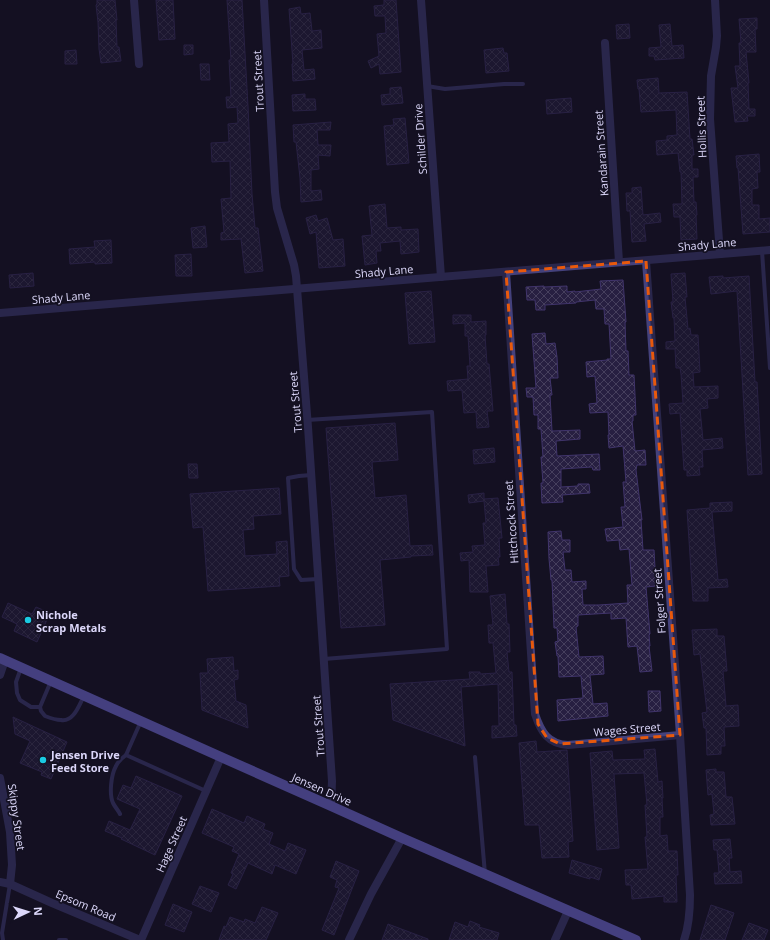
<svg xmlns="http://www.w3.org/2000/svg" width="770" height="940" font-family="'Open Sans',sans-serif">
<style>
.building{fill:url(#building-cross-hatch);stroke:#40346b}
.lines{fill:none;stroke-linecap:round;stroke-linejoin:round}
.service{stroke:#44417c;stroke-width:4}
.minor{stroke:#44417c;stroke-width:8}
.secondary{stroke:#7e78f0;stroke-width:10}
.marked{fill:none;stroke:#e8590c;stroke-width:3;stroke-dasharray:8 5;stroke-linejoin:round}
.poi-dot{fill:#1acbe3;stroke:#141122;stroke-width:1.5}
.labels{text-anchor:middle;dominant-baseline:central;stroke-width:3.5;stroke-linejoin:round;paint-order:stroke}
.street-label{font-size:11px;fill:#dcd7fa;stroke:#141122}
.poi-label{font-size:11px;font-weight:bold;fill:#dcd7fa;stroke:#141122;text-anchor:start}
</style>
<defs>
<pattern id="building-cross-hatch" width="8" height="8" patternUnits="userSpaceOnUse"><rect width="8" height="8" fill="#271f41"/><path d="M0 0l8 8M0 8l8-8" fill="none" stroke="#463f5d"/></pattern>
</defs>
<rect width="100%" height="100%" fill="#141122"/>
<!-- building -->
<g class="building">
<polygon points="97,0 115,0 117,20 116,20 117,47 119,47 121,61 101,63 99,49 98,22 96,5 97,4"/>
<polygon points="156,0 173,0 175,39 159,40"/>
<polygon points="227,0 242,0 248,106 252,194 255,228 258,228 263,271 245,273 241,239 221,240 221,233 224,232 221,199 231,198 230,161 212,162 211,143 229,142 228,124 238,123 237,107 227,108 226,97 231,97 229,60 231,60"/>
<polygon points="384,0 396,0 401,72 380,74 379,64 371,68 368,61 379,56 377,34 386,33 385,16 375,16 374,6 384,5"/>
<polygon points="300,7 301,14 310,13 312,31 321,30 322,48 302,50 304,70 314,69 315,79 293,81 292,64 293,64 289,9"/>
<polygon points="757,18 757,29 755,29 756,52 746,52 749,83 748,83 749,109 755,109 755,116 747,116 748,121 735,122 731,88 738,88 735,66 740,66 739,43 741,43 739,19"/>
<polygon points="629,24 630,38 617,39 616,25"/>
<polygon points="670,24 672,46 683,45 684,58 655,60 654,56 649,56 649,48 661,47 659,25"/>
<polygon points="184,45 193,45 193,54 184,55"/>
<polygon points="503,48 504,53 507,53 509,71 486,73 484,50"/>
<polygon points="76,50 77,64 65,64 65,51"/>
<polygon points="200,64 209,64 210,80 201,80"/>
<polygon points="658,78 659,93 687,92 690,139 692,139 694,155 692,155 692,169 698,169 698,177 693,177 694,202 696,202 697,215 696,215 697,239 681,240 680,217 674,217 673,204 682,204 681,172 680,172 678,153 657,155 656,141 667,140 667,136 677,135 676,110 641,112 639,89 638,89 637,80"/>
<polygon points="401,87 403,103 382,105 381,95 390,94 390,88"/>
<polygon points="305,94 305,99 315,99 316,110 293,111 292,95"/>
<polygon points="571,98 572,112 547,114 546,100"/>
<polygon points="405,118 409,163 387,165 384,126 394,125 393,119"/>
<polygon points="331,122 330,130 317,130 318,145 331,145 330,156 318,155 319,169 311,170 311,191 321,190 322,200 301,202 300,178 296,142 294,142 293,125"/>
<polygon points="759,154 760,172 757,172 758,188 752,189 752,205 759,205 759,219 770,218 770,232 743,234 738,168 737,168 736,156"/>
<polygon points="641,187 643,215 660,213 661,222 644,224 646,241 632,242 630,211 627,211 626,193 632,193 632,188"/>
<polygon points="385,204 387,228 401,227 401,230 418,229 419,252 401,254 400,241 380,243 381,251 376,251 377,263 365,265 362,236 372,235 369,206"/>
<polygon points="316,215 318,221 327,218 333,240 343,239 345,266 319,268 316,232 310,234 306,218"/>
<polygon points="205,226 207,247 193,248 191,228"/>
<polygon points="111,240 112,263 95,264 95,262 70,264 69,249 95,247 94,241"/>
<polygon points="191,254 192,276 176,276 175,255"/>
<polygon points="33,273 34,286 10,288 9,275"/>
<polygon points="685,273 687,297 685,297 688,329 690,328 691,335 698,335 700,372 693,373 694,387 718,386 718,398 707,399 708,408 700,409 703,440 722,438 723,448 702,450 703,467 699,467 700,475 687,476 687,470 684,470 680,413 670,414 669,404 683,403 681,374 680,368 676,368 675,349 666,349 666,342 675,341 674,318 673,318 671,302 673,302 671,274"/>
<polygon points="723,276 723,278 749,276 755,382 757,382 762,474 748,475 737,291 711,294 709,277"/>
<polygon points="623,280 626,322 625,322 626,351 628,351 629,375 634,375 636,415 633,415 633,421 632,421 635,451 645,450 646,465 637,465 636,470 642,520 641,520 643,550 654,550 656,586 646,587 650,634 649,635 650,646 649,646 652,671 640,672 637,646 628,647 626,618 611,619 611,613 578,615 578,626 576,627 579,657 603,656 604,674 590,675 593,704 607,703 608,716 558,721 557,700 583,698 581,676 559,677 558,656 557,656 555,642 558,641 557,628 554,628 552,580 551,580 549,559 548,532 561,531 562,540 570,540 570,552 563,552 565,570 571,570 572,582 586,581 586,589 582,589 583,605 599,605 628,603 627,585 632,585 629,549 620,550 619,540 607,541 605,529 623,527 621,507 625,507 623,482 626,482 623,446 609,448 608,435 609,435 608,412 590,413 589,404 597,403 595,376 587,377 586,362 607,360 607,359 611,359 609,324 605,324 604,309 596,309 595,300 576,302 576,303 545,305 545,310 536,310 535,300 527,300 526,287 544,286 544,287 567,286 567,292 575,291 575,292 601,289 600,281"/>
<polygon points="431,291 435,342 409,344 405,293"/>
<polygon points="453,315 471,315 471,322 486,321 486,335 485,335 487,364 489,364 493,411 487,411 489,427 477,428 476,412 464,413 462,390 448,391 447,381 468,379 467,366 470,366 468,336 465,336 465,323 453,324"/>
<polygon points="545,333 546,344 555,343 557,357 558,378 550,378 552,395 550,395 552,431 580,430 580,439 556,441 557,456 599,454 600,470 593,470 592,467 561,469 561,487 578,486 578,484 589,484 590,493 562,495 563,502 542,503 541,483 543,483 541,457 543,457 541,429 538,429 538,415 534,415 533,397 527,397 526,388 536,388 532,334"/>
<polygon points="395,423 398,460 372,462 375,498 406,495 410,546 432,545 433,555 411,556 411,557 380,560 385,625 341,628 326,428"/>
<polygon points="494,448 495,462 474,464 473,450"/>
<polygon points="188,464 197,464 198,478 189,478"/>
<polygon points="279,488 281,514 253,516 254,529 243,530 245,556 277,554 276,542 287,541 289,576 279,577 280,586 208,591 203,527 193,528 190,494"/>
<polygon points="484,493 484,499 498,498 502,538 499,538 500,557 498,557 499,565 486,566 488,592 470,592 469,560 461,561 460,553 473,552 472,546 485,545 483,523 486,523 484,501 469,503 468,495"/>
<polygon points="732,502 732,511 712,512 718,580 727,579 728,587 708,588 708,601 693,601 687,510 710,508 710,503"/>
<polygon points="505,594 507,624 509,624 510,652 507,652 509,672 512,672 514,725 516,725 517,736 492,738 492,726 499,726 498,684 461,687 465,746 393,720 390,684 470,679 469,672 480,672 480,674 496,673 493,643 489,643 488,625 493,625 490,596"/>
<polygon points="8,603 32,614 36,607 50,613 37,642 14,631 17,624 2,617"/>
<polygon points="717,629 717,636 724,636 727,671 723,671 726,706 738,705 739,726 724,727 725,746 721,746 721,754 707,755 706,728 704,728 702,713 707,712 703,678 700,654 694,655 692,630"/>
<polygon points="233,657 234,671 238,670 238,679 234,680 236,701 246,705 248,728 202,710 200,673 208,673 207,659"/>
<polygon points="648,691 660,691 661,711 649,712"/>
<polygon points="13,717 67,742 51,779 41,775 42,772 20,763 30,741 15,734"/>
<polygon points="536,741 537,752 567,750 573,841 568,842 569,857 542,858 539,825 525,825 519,743"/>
<polygon points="655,749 658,782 662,781 663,798 662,798 663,817 660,817 660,836 667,835 668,851 677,851 678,875 676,875 677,902 664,902 664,896 632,899 631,885 626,885 625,870 648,869 645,837 647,837 645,805 647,805 644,773 614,774 619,848 597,850 590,753 612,751 613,760 645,759 644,750"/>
<polygon points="716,769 716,772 724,772 726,797 732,797 735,824 711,825 710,815 714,814 712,794 708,795 706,770"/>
<polygon points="136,776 182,796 155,855 121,839 122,838 105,831 109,821 130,830 140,809 117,799 123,785 131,788"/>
<polygon points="212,809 244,823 247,816 265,824 263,829 273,833 269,844 285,851 288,843 306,850 296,874 275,865 272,874 248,863 236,889 228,885 233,874 231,873 239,854 232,851 234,847 202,833"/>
<polygon points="730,839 732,858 729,858 730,872 741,871 742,883 715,884 714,873 719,873 717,850 714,850 713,840"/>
<polygon points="572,860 602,869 599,880 590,877 590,879 569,873"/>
<polygon points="336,861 359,871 334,935 322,930 339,888 335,887 337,880 330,877"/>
<polygon points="200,886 219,893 211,912 192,904"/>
<polygon points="173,904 192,912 184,932 165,925"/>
<polygon points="711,905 734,913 725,940 700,940"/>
<polygon points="262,907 278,913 266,940 219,940 224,926 226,927 230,917 244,922 245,919 255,923"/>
<polygon points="470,921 480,925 479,927 499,933 497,940 449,940 455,922 468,927"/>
<polygon points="749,923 768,930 764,940 742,940"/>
<polygon points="388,924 428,939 428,940 382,940"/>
</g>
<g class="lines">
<!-- service -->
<g class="service">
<polyline points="427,86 445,89 504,84 523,84"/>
<polyline points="762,251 770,368"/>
<polyline points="307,420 432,412 447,649 324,659"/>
<polyline points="311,475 299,476 288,478 294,569 301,580 318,579"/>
<polyline points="21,668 16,682 17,693 20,700 31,707 40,707"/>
<path d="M51 681 40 707 41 711 45 716C50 718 56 720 61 720 74 722 79 705 84 696"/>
<polyline points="141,721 126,755 206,791"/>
<polyline points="475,757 485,874"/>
<path d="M120 814C118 810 115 807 113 803 109 794 111 775 116 766 118 761 122 758 126 755"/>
<polyline points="3,940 2,933 10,884"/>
<polyline points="59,940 66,940"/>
</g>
<!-- minor -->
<g class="minor">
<polyline points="134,0 139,64"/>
<polyline points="264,0 275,192 277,208 294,265 296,276 308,427 332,781 331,806"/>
<polyline points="421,0 441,277"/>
<polyline points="715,0 717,36 716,47 711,76 710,119 720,254"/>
<polyline points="605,43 619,262"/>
<path d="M646 261 680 735 690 895C690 910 689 926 684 940"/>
<path d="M506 272 535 714C541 732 548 744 568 745L680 735"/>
<polyline points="0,313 770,250"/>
<polyline points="0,675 5,660"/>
<polyline points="0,778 10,832 12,865 10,884"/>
<polyline points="0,882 10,884 52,903 140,940"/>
<polyline points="141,940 221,757"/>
<polyline points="349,940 371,894 402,838"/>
<polyline points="555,940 568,911"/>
</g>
<!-- secondary -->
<polyline class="secondary" points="0,658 221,757 331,806 402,838 636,940"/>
</g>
<!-- marked area -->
<path d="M0 0H770V940H0ZM646 261 680 735 560 744 547 738 538 724 506 272Z" fill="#141122" fill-opacity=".55" fill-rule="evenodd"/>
<path class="marked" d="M646 261 680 735 560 744 547 738 538 724 506 272Z"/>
<!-- markers -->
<g class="poi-dot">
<circle cx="28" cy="620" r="4"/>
<circle cx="43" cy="760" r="4"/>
</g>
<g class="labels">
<!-- street labels -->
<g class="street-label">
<text transform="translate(258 81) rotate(-93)">Trout Street</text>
<text transform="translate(701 127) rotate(-92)">Hollis Street</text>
<text transform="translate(420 139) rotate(-94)">Schilder Drive</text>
<text transform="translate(601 153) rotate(-94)">Kandarain Street</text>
<text transform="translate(707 244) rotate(-5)">Shady Lane</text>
<text transform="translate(384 271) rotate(-5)">Shady Lane</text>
<text transform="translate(61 297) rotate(-5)">Shady Lane</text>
<text transform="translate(295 402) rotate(-95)">Trout Street</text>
<text transform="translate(511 522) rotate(-94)">Hitchcock Street</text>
<text transform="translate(659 601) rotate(-94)">Folger Street</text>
<text transform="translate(318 726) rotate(-94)">Trout Street</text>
<text transform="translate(627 729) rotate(-5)">Wages Street</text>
<text transform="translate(322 789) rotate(24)">Jensen Drive</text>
<text transform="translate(17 817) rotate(82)">Skippy Street</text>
<text transform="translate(171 844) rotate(-66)">Hage Street</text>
<text transform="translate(86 905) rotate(23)">Epsom Road</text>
</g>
<!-- poi labels -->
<g class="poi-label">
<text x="36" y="614">Nichole<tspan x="36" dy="13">Scrap Metals</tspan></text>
<text x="51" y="754">Jensen Drive<tspan x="51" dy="13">Feed Store</tspan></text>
</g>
</g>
<!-- north arrow -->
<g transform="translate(28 912) rotate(86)" stroke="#141122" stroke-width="3" paint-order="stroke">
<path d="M0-3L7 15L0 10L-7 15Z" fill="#dcd7fa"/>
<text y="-6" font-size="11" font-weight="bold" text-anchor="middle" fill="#dcd7fa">N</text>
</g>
</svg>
